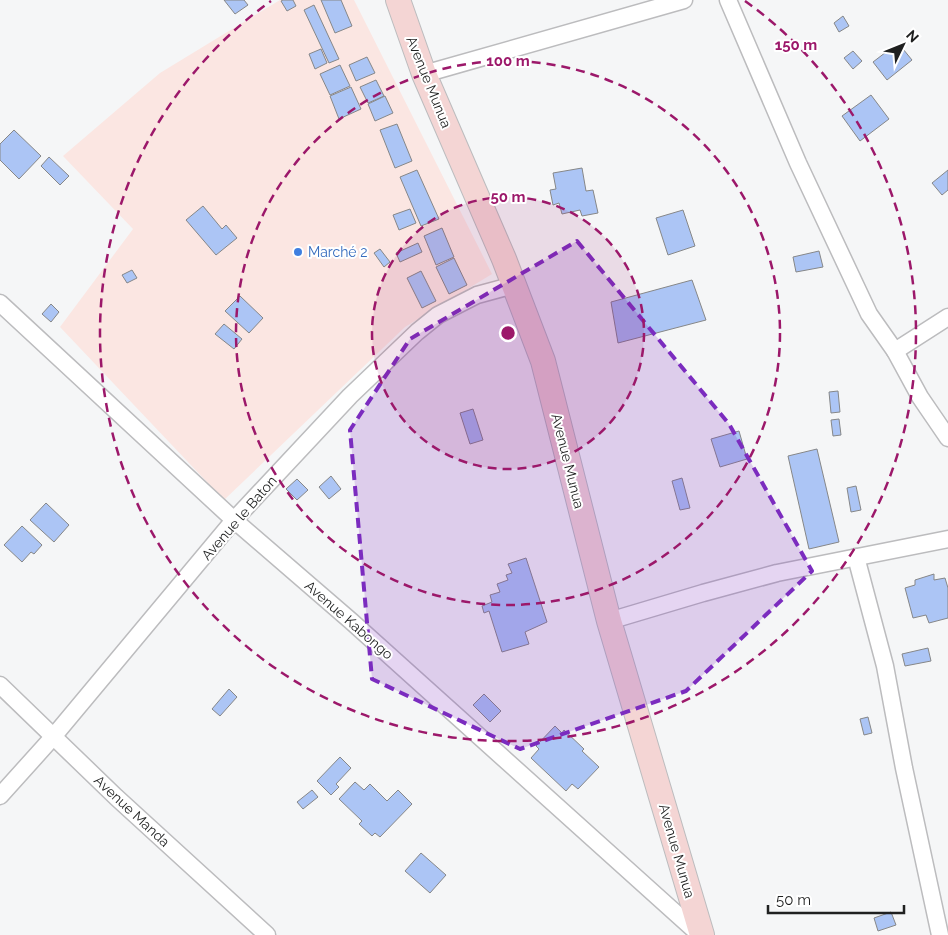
<svg xmlns="http://www.w3.org/2000/svg" width="948" height="935" font-family="Raleway,sans-serif">
<style>
.commercial{fill:#fbe6e2}
.building{fill:#acc5f5;stroke:#868788}
.lines{fill:none;stroke-linecap:round;stroke-linejoin:round}
.street-casing{stroke:#bcbcbe;stroke-width:19}
.secondary-casing{stroke:#bcbcbe;stroke-width:26}
.street{stroke:#fff;stroke-width:16}
.secondary{stroke:#f4d5d4;stroke-width:24}
.marked{fill:#7b2cbf;fill-opacity:0.2;stroke:#7b2cbf;stroke-width:4;stroke-dasharray:10 6;stroke-linejoin:round}
.ring{fill:none;stroke:#9c186a;stroke-width:2.5;stroke-dasharray:9 6}
.shop-dot{fill:#3f7fe0;stroke:#fff;stroke-width:2}
.labels{text-anchor:middle;dominant-baseline:central;stroke-width:4;stroke-linejoin:round;paint-order:stroke}
.street-label{font-size:14px;fill:#1f2020;stroke:#fff}
.shop-label{font-size:14px;fill:#366cbe;stroke:#fff;text-anchor:start}
.centre{fill:#9c186a;stroke:#fff;stroke-width:2.5}
.ring-label{font-size:15px;text-anchor:middle;font-weight:bold;fill:#9c186a;stroke:#fff;stroke-width:4;stroke-linejoin:round;paint-order:stroke}
</style>
<rect width="100%" height="100%" fill="#f5f6f7"/>
<!-- commercial -->
<polygon class="commercial" points="280,0 354,0 492,274 405,327 224,500 60,327 133,229 63,156 160,73"/>
<!-- building -->
<g class="building">
<polygon points="224,0 244,0 248,5 235,14"/>
<polygon points="283,0 293,0 296,6 287,11 281,1"/>
<polygon points="321,0 341,0 352,26 335,33"/>
<polygon points="314,5 339,59 329,63 304,10"/>
<polygon points="843,16 849,26 839,32 834,23"/>
<polygon points="321,49 327,63 315,69 309,54"/>
<polygon points="890,49 895,55 903,49 912,60 887,80 873,62"/>
<polygon points="853,51 862,61 853,69 844,58"/>
<polygon points="367,57 375,73 356,81 349,65"/>
<polygon points="340,65 350,86 330,95 320,74"/>
<polygon points="376,80 384,96 368,103 360,87"/>
<polygon points="351,87 361,109 339,119 330,96"/>
<polygon points="871,95 889,119 860,141 842,116"/>
<polygon points="385,96 393,113 375,121 368,104"/>
<polygon points="397,124 412,161 395,168 380,130"/>
<polygon points="14,130 41,156 19,179 0,160 0,144"/>
<polygon points="49,157 69,176 60,185 41,166"/>
<polygon points="582,168 586,191 593,190 598,213 582,216 580,210 562,214 559,203 553,205 550,190 556,189 553,173"/>
<polygon points="417,170 439,219 421,226 400,177"/>
<polygon points="948,170 948,190 942,195 932,183"/>
<polygon points="203,206 222,229 226,225 237,238 216,255 186,220"/>
<polygon points="410,209 416,223 399,230 393,215"/>
<polygon points="683,210 695,246 668,255 656,218"/>
<polygon points="442,228 454,257 436,265 424,236"/>
<polygon points="418,243 422,252 400,262 396,253"/>
<polygon points="380,249 390,262 384,267 374,253"/>
<polygon points="819,251 823,267 796,272 793,257"/>
<polygon points="454,258 467,285 449,294 436,267"/>
<polygon points="132,270 137,278 127,283 122,275"/>
<polygon points="421,271 436,301 422,308 407,278"/>
<polygon points="692,280 706,320 618,343 611,302"/>
<polygon points="240,296 263,318 249,333 225,311"/>
<polygon points="51,304 59,312 51,322 42,314"/>
<polygon points="224,324 242,339 234,349 215,334"/>
<polygon points="838,391 840,412 831,413 829,392"/>
<polygon points="473,409 483,440 470,444 460,413"/>
<polygon points="839,419 841,435 833,436 831,420"/>
<polygon points="739,431 747,459 720,467 711,439"/>
<polygon points="817,449 839,542 809,549 788,456"/>
<polygon points="331,476 341,489 329,499 319,487"/>
<polygon points="682,478 690,508 680,510 672,481"/>
<polygon points="297,479 308,490 297,500 286,489"/>
<polygon points="856,486 861,510 851,512 847,488"/>
<polygon points="46,503 69,525 54,542 30,520"/>
<polygon points="22,526 42,545 34,554 31,552 22,562 4,545"/>
<polygon points="526,558 547,622 525,632 529,644 502,652 489,611 484,613 482,606 492,602 490,595 500,592 497,584 508,580 506,575 512,573 508,564"/>
<polygon points="934,574 934,580 945,578 948,588 948,618 929,623 926,615 913,618 905,588 915,585 915,580"/>
<polygon points="928,648 931,661 905,666 902,654"/>
<polygon points="229,689 237,697 220,716 212,709"/>
<polygon points="484,694 501,711 490,722 473,705"/>
<polygon points="868,717 872,733 864,735 860,719"/>
<polygon points="555,726 562,733 564,730 584,749 582,751 599,767 578,789 572,784 566,791 531,758 539,749 536,746"/>
<polygon points="340,757 351,768 336,784 339,787 331,795 317,781"/>
<polygon points="355,782 364,790 370,784 387,801 398,790 412,804 380,837 375,833 372,836 359,824 362,821 339,799"/>
<polygon points="312,790 318,797 303,809 297,802"/>
<polygon points="421,853 446,875 430,893 405,871"/>
<polygon points="891,912 896,925 878,931 874,918"/>
</g>
<g class="lines">
<defs>
<g id="street">
<polyline points="728,0 798,163 869,314 895,351 920,397 948,438"/>
<polyline points="424,74 684,0"/>
<polyline points="0,303 234,520 351,621 700,935"/>
<polyline points="895,351 948,317"/>
<polyline points="856,557 885,666 904,768 940,935"/>
<polyline points="609,621 703,593 777,573 948,539"/>
<polyline points="0,685 116,797 267,935"/>
<polyline points="0,796 53,737 234,520 350,396 417,332 438,315 477,295 514,285"/>
</g>
<polyline id="secondary" points="398,0 424,74 504,259 543,361 609,621 702,935"/>
</defs>
<!-- street casing -->
<use href="#street" class="street-casing"/>
<!-- secondary casing -->
<use href="#secondary" class="secondary-casing"/>
<!-- street -->
<use href="#street" class="street"/>
<!-- secondary -->
<use href="#secondary" class="secondary"/>
</g>
<!-- marked area -->
<path class="marked" d="M577 241 729 424 812 571 686 691 520 749 372 679 350 430 410 339Z"/>
<!-- distance rings -->
<circle cx="508" cy="333" r="136" fill="#9c186a" fill-opacity=".12"/>
<g class="ring">
<circle cx="508" cy="333" r="136"/>
<circle cx="508" cy="333" r="272"/>
<path d="M745 1A408 408 0 1 1 271 1"/>
</g>
<!-- markers -->
<circle class="shop-dot" cx="298" cy="252" r="5"/>
<g class="labels">
<!-- street labels -->
<g class="street-label">
<text transform="translate(429 82) rotate(68)">Avenue Munua</text>
<text transform="translate(568 461) rotate(76)">Avenue Munua</text>
<text transform="translate(239 518) rotate(-49)">Avenue le Baton</text>
<text transform="translate(349 620) rotate(41)">Avenue Kabongo</text>
<text transform="translate(132 811) rotate(43)">Avenue Manda</text>
<text transform="translate(677 851) rotate(74)">Avenue Munua</text>
</g>
<!-- shop labels -->
<g class="shop-label">
<text x="308" y="252">Marché 2</text>
</g>
</g>
<circle cx="508" cy="333" r="8" class="centre"/>
<g class="ring-label">
<text x="796" y="50">150 m</text>
<text x="508" y="66">100 m</text>
<text x="508" y="202">50 m</text>
</g>
<!-- north arrow -->
<g transform="translate(903 45) rotate(47)" stroke="#ffffff" stroke-width="4" paint-order="stroke">
<path d="M0-4L9 19L0 12L-9 19Z" fill="#1f2020"/>
<text y="-8" font-size="14" font-weight="bold" text-anchor="middle" fill="#1f2020">N</text>
</g>
<!-- scale -->
<path d="M768 905v8h136v-8" fill="none" stroke="#1f2020" stroke-width="2.5"/>
<text x="776" y="905" font-size="15" fill="#1f2020" stroke="#ffffff" stroke-width="4" paint-order="stroke">50 m</text>
</svg>
